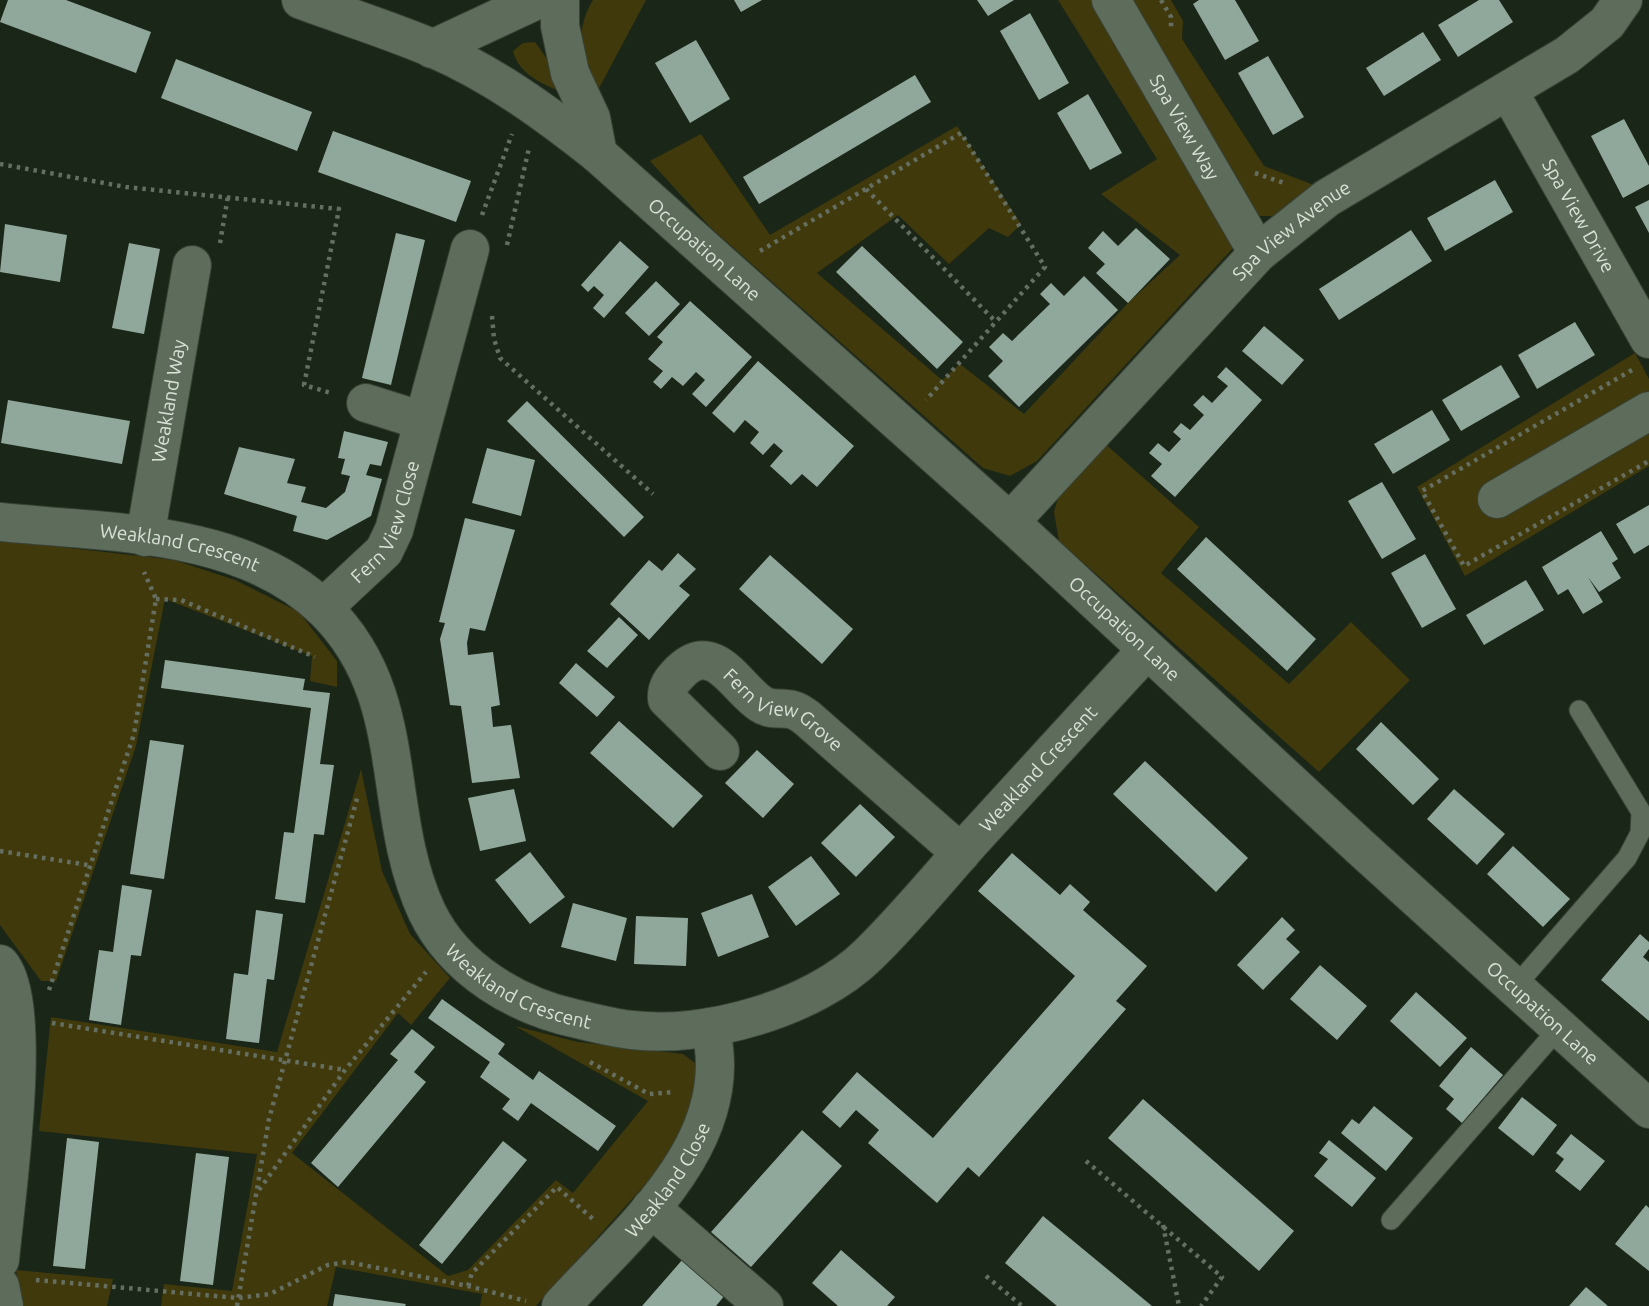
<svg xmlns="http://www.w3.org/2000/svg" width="1649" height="1306" font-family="Ubuntu,sans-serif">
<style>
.green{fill:#40390c}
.building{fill:#90a89b}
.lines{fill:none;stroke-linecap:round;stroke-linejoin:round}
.service-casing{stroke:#384236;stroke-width:21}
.minor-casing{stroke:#384236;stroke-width:40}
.tertiary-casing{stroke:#384236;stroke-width:40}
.path{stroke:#646f62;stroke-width:4.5;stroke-dasharray:3.5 5;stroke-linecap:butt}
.service{stroke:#5d6c5b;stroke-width:19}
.minor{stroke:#5d6c5b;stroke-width:38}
.tertiary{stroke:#5d6c5b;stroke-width:38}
.labels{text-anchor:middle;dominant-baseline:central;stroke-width:7;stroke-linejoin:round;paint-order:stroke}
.street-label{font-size:19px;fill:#dae2d8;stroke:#101d0e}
</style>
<rect width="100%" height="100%" fill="#1a2617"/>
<!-- green -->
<g class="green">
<path d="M593 0H646L598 90C580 61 574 31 593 0Z"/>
<polygon points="1058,0 1171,0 1183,21 1182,39 1264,166 1314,185 1275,216 1258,216 1234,247 1037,461 1010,476 983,468 710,227 650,161 701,134 770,235 957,126 1021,224 1008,237 989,228 949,264 898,215 817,273 942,380 960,364 1024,414 1128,303 1180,255 1101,194 1157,159"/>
<path d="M535 42 554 69 557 90C538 82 518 72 513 51L523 43Z"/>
<polygon points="1635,353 1649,379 1649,466 1465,576 1417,487"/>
<polygon points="1103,442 1199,527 1161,573 1289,684 1351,622 1410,680 1319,772 1059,541 1054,512 1060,491"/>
<polygon points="0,540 174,560 235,580 299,612 337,661 337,687 310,681 312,656 165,599 136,746 56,981 41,981 0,925"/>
<polygon points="361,769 382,871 410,934 450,978 411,1025 398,1013 292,1153 448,1276 468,1270 556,1180 573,1193 648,1101 515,1026 578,1042 683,1054 695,1063 698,1082 689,1115 667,1160 536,1306 480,1306 482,1294 336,1267 327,1306 161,1306 164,1284 232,1291 257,1154 39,1131 51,1017 277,1052"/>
<polygon points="16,1270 113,1279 107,1306 23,1306"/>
</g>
<!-- building -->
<g class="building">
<polygon points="8,0 66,0 151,32 136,73 0,22"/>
<polygon points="734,0 762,0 741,12"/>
<polygon points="977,0 1014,0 988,16"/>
<polygon points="1199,0 1235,0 1259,41 1225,60 1193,4"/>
<polygon points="1479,0 1499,0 1513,22 1458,57 1438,25"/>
<polygon points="1030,13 1069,83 1039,100 1000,31"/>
<polygon points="1423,32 1441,60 1384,96 1366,68"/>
<polygon points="696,40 730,99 690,123 655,63"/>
<polygon points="1268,56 1304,117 1273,135 1238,73"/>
<polygon points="176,59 312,112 297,151 161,98"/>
<polygon points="915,75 931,102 759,204 743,177"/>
<polygon points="1088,94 1122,153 1090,170 1057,113"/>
<polygon points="1624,119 1649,166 1649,184 1623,198 1591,136"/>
<polygon points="333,131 471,181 456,222 318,172"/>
<polygon points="1495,180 1513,212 1445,251 1427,218"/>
<polygon points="1649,200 1649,233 1635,207"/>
<polygon points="5,224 67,235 60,282 0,272"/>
<polygon points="1136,228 1170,259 1128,303 1096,273 1105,264 1088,248 1103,231 1118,246"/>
<polygon points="1411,230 1432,261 1339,320 1319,289"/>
<polygon points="396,233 425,240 391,385 362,378"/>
<polygon points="620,241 649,267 604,318 593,308 604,295 594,286 588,292 581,285"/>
<polygon points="129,243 160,249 144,334 112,328"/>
<polygon points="862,246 963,342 937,369 836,272"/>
<polygon points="1084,276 1118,310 1019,407 988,376 1003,361 989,347 1003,333 1012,341 1050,304 1040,294 1051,283 1064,296"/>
<polygon points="656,281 680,304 649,336 625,313"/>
<polygon points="690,301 752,357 706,407 692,394 705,380 696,372 683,386 672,377 661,389 653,382 663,371 648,359 663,342 657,337"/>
<polygon points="1575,322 1595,355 1537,389 1518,355"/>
<polygon points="1264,326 1304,360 1282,385 1242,351"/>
<polygon points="758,361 854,446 817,487 802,474 791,485 770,466 783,451 774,443 763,455 750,443 759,432 745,420 734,433 712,413"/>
<polygon points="1501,365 1520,397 1461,431 1442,400"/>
<polygon points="1226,367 1262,400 1175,497 1151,476 1162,464 1149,453 1158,443 1169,452 1181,439 1173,432 1181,423 1190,430 1204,415 1193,405 1203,395 1212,403 1228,386 1217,377"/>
<polygon points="8,400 130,421 122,464 1,443"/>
<polygon points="527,401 644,517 624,537 507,421"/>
<polygon points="1432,410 1450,440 1393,474 1374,444"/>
<polygon points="344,431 388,442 381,466 370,464 366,475 382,479 371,516 327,540 293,531 297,516 224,494 239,447 295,459 287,483 306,487 301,502 326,508 345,492 350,476 341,474 345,459 338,458"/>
<polygon points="487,448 535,460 521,516 472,503"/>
<polygon points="1382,482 1416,539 1382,559 1348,501"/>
<polygon points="1649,505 1649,545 1634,554 1616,524"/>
<polygon points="465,518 515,530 485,631 470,628 467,643 468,655 493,652 500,705 491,707 493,727 511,725 520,778 472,783 461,706 450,705 440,639 445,623 439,622"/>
<polygon points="1601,531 1618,559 1612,563 1621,578 1599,592 1588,577 1603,602 1583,614 1568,589 1558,595 1542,567"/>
<polygon points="1206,537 1316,639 1287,671 1177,569"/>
<polygon points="678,553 696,569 679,586 690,595 649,640 610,604 649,560 662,571"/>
<polygon points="1425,554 1456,609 1422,628 1391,573"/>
<polygon points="770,555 853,629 822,664 739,589"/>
<polygon points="1526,580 1544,610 1484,645 1466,615"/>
<polygon points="619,617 638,635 607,668 587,651"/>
<polygon points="165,660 305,679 303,690 330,693 320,764 334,765 324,835 314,834 305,903 275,899 284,832 294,833 311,708 161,688"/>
<polygon points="576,663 615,697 597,717 559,683"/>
<polygon points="619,721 703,796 673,828 590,753"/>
<polygon points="1381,722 1439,779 1413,805 1356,749"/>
<polygon points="150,740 184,745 164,879 130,874"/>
<polygon points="757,750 794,784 763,818 725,783"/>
<polygon points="1145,761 1248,858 1216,892 1113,794"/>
<polygon points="514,789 526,841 480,851 468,798"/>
<polygon points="1454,789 1505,834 1477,865 1427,819"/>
<polygon points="860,804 895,837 856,877 821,843"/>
<polygon points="1513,846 1570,899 1543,927 1487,874"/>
<polygon points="530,852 565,897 530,924 495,880"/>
<polygon points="1012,853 1060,895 1070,884 1090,902 1083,910 1147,966 1116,1001 1126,1009 979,1177 968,1167 937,1203 868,1143 879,1130 856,1110 840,1128 822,1112 857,1072 933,1138 1075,976 978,891"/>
<polygon points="811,856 840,894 796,926 768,887"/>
<polygon points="122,885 152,890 141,956 131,955 121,1025 89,1020 99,950 113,952"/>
<polygon points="752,894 769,937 718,957 701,913"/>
<polygon points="573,903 627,918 616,961 561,947"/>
<polygon points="256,910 283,914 274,980 267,979 259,1043 226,1039 234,973 248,975"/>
<polygon points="636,916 688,918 686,966 634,964"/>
<polygon points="1282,917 1295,930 1286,939 1300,952 1263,990 1237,965"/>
<polygon points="1640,934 1649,942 1649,949 1643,957 1649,962 1649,1021 1601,980"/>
<polygon points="1320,965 1367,1006 1337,1040 1290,999"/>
<polygon points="1416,992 1467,1038 1440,1067 1390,1021"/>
<polygon points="442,999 505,1044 498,1054 533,1080 539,1071 616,1126 598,1151 531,1103 518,1121 502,1109 510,1099 480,1077 490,1062 428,1018"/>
<polygon points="412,1029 435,1047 414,1072 426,1082 338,1187 311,1163 398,1060 390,1054"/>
<polygon points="1471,1047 1503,1075 1462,1123 1446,1109 1454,1099 1439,1086"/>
<polygon points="1522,1097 1557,1125 1533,1156 1498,1128"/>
<polygon points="1143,1099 1294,1231 1259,1271 1108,1138"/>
<polygon points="1374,1106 1413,1138 1386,1171 1341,1133 1352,1119 1359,1124"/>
<polygon points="802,1130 842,1166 751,1267 711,1232"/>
<polygon points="1571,1134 1605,1161 1580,1191 1555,1171 1564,1159 1556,1153"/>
<polygon points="67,1138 99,1142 85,1269 53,1266"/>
<polygon points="1329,1140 1376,1178 1352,1207 1314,1176 1328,1159 1319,1153"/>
<polygon points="503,1141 527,1160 442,1264 419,1245"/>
<polygon points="196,1153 229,1157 213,1285 180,1281"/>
<polygon points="1646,1205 1649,1208 1649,1271 1615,1244"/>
<polygon points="1043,1216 1152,1306 1057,1306 1005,1263"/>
<polygon points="841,1250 895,1297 887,1306 838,1306 812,1283"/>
<polygon points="683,1259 725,1295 716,1306 642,1306"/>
<polygon points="1586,1287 1608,1306 1569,1306"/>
<polygon points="335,1294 406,1304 405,1306 333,1306"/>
</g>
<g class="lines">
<defs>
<g id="service">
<polyline points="1514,988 1627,858 1640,833 1641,812 1579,710"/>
<polyline points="1391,1220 1559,1028"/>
</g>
<g id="minor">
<path id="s1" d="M1111 0 1258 253"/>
<path id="s2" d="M1509 92 1649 339"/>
<polyline points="366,403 423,421"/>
<polyline points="1497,499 1649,411"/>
<path id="s3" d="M0 522C107 533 241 529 324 609 413 696 379 809 427 912 455 970 517 1006 577 1019 595 1023 613 1028 632 1030 706 1039 814 1008 868 955 906 918 940 876 975 837 1032 775 1089 712 1147 650"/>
<path id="s4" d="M1010 522 1258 253 1327 198 1567 55 1607 23 1623 0"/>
<path id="s5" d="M145 537 192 265"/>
<path id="s6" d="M323 608 384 551 394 530 470 249"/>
<path id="s7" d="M720 751 667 699C666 687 672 680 681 671 715 639 736 688 761 704 771 711 782 707 793 710 797 711 803 715 807 718L961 853"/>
<path d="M0 964C35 1004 5 1202 0 1260"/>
<polyline points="651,1208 764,1306"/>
<polyline points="0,1286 4,1306"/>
<path id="s8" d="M561 1306C630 1230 740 1141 710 1027"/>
</g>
<g id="tertiary">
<path id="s9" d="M301 0C345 16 389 30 432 48 493 74 546 113 598 154L1010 522 1359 846 1649 1109"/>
<polyline points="560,0 560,26 570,73 591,118 598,154"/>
<polyline points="432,49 537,0"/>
</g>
</defs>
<!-- service casing -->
<use href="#service" class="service-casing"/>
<!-- minor casing -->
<use href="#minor" class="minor-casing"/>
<!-- tertiary casing -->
<use href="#tertiary" class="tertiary-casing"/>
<!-- path -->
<g class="path">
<polyline points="1161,0 1171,17 1171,29"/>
<polyline points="0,164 126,187 339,209 304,385 331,393"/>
<polyline points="1255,173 1287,184"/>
<polyline points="866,189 996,322"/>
<polyline points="482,215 512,134"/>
<polyline points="220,243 228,196"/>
<polyline points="507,245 529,148"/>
<polyline points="760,251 961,133 1045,267 926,400"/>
<polyline points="492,316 494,339 500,358 653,494"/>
<polyline points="1632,370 1422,491 1464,566 1649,461"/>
<polyline points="156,599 181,600 315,657"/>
<polyline points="0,851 88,865"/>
<polyline points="49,990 134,734 156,599 144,572"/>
<polyline points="52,1023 345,1070"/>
<polyline points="590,1062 649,1094 675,1092"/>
<polyline points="1086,1161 1222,1277 1201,1306"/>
<polyline points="259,1190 345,1070 426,972"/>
<polyline points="1163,1225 1179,1306"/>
<polyline points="986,1276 1022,1306"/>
<polyline points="36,1280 238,1298 270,1294 328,1265 348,1262 468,1286 526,1301"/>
<polyline points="468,1286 472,1273 557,1187 594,1220"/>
<polyline points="237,1306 269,1119 358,795"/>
</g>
<!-- service -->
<use href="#service" class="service"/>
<!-- minor -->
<use href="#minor" class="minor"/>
<!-- tertiary -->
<use href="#tertiary" class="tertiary"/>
</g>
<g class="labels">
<!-- street labels -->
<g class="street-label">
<text stroke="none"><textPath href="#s1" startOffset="147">Spa View Way</textPath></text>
<text stroke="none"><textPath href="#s2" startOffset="142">Spa View Drive</textPath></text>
<text stroke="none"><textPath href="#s4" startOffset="406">Spa View Avenue</textPath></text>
<text stroke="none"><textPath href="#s9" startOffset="480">Occupation Lane</textPath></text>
<text stroke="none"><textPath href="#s5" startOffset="138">Weakland Way</textPath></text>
<text stroke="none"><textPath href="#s6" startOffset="110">Fern View Close</textPath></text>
<text stroke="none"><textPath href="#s3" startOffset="182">Weakland Crescent</textPath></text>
<text stroke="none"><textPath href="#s9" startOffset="1046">Occupation Lane</textPath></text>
<text stroke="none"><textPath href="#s7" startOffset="229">Fern View Grove</textPath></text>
<text stroke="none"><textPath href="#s3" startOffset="1421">Weakland Crescent</textPath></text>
<text stroke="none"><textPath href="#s3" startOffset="791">Weakland Crescent</textPath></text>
<text stroke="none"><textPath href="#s9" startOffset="1614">Occupation Lane</textPath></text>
<text stroke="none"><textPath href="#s8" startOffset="166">Weakland Close</textPath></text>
</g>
</g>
</svg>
